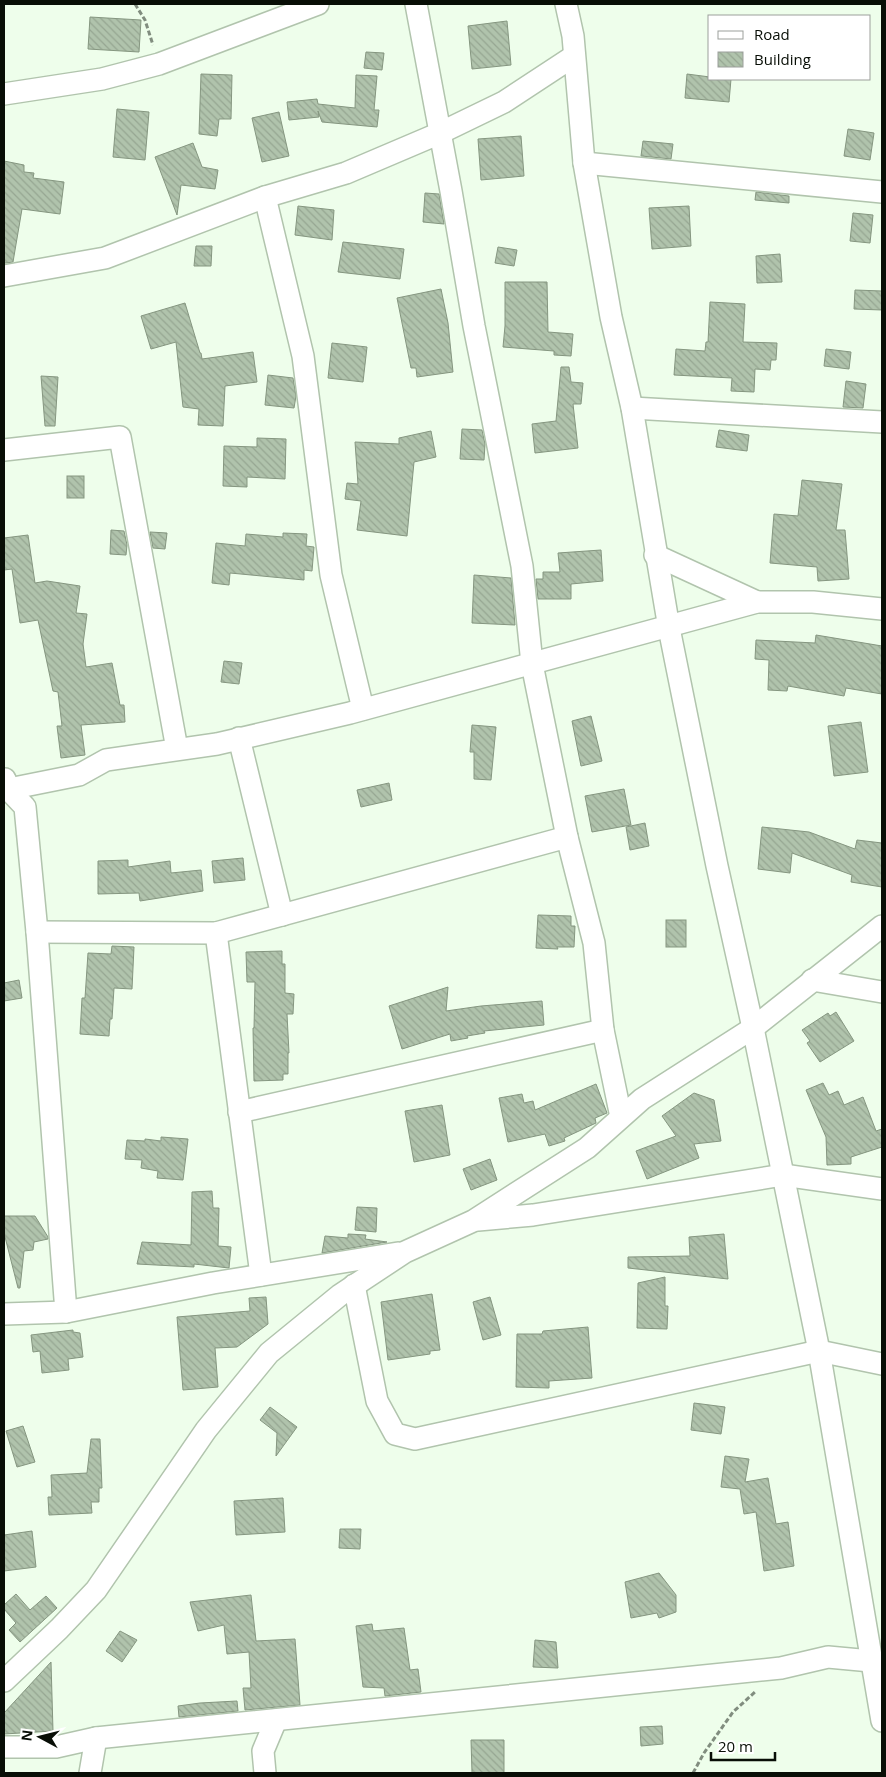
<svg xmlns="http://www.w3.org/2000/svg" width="886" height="1777" font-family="'Open Sans',sans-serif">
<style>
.building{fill:url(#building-back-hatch);stroke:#859680}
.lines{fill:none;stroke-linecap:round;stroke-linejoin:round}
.minor-casing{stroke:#b1c4ad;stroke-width:24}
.path{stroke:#818d7f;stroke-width:3;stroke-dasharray:5 2.5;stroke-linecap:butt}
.minor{stroke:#fff;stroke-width:21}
</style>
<defs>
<pattern id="building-back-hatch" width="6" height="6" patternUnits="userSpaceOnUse" patternTransform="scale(1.25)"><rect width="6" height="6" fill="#b0c3ac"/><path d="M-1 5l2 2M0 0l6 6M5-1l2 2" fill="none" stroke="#96a692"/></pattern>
</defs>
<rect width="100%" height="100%" fill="#eefeeb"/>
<!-- building -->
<g class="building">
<polygon points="90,17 141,20 139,52 88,49"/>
<polygon points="507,21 511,65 472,69 468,26"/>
<polygon points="366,52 384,53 382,70 364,68"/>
<polygon points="201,74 232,75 231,119 219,119 217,136 199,134"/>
<polygon points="687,74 710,77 710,79 731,79 729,102 685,98"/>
<polygon points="356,75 377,76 374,110 379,110 377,127 322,122 318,111 319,117 289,120 287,102 317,99 318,104 355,108"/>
<polygon points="117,109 149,112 145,160 113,157"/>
<polygon points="279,112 289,156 262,162 252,118"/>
<polygon points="848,129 874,133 870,160 844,156"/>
<polygon points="521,136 524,176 481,180 478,139"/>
<polygon points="643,141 673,144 671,159 641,156"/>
<polygon points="193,143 202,167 218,170 215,189 181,185 177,215 155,157"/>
<polygon points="4,161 24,165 24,172 34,173 33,178 64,182 60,214 22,209 13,262 6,263 4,263"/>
<polygon points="756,192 789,196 789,203 755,200"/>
<polygon points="425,193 439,194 444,224 423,222"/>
<polygon points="298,206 334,210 332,240 295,235"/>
<polygon points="689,206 691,246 652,249 649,208"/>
<polygon points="853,213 873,215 870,243 850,241"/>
<polygon points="343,242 404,249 400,279 338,272"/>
<polygon points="196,246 212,246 211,266 194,266"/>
<polygon points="498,247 517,250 514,266 495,263"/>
<polygon points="780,254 782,282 757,283 756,256"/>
<polygon points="505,282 547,282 548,332 573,334 571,356 554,355 554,351 503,347 505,326"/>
<polygon points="441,289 448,323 453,372 417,377 416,368 411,368 397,298"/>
<polygon points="855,290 882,291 882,310 854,309"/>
<polygon points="710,302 745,304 743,342 777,343 776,360 771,360 770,370 755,369 754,392 731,391 732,378 674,375 676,349 705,351 706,342 708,342"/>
<polygon points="185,303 200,353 201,353 202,359 253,352 257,382 225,386 223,426 198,425 199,409 183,407 176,342 151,349 141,316"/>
<polygon points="332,343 367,347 363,382 328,378"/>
<polygon points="826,349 851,352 849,369 824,366"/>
<polygon points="561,367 569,367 571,382 583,383 581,404 573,404 578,448 535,453 532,424 556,421"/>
<polygon points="268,375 293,378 296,396 294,408 265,405"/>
<polygon points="41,376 58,377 55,426 45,426"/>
<polygon points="846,381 866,384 863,408 843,407"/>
<polygon points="462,429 482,430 485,444 484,460 460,459"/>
<polygon points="719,430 749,435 747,451 716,447"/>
<polygon points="431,431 436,457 414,462 407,536 357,530 361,501 345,499 347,483 358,484 355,442 399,444 399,438"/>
<polygon points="257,438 286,439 285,479 247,477 247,487 223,486 224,446 257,447"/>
<rect x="67" y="476" width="17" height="22"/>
<polygon points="802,480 842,484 836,530 845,530 849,579 818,581 817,567 770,563 774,514 798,516"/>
<polygon points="111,530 124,531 127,545 126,555 110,554"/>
<polygon points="150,532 167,533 165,549 153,548"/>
<polygon points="283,533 307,534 306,546 314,547 312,571 304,570 304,580 230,573 229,585 212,583 216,543 245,546 246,534 283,537"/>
<polygon points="28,535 35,583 47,581 80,586 76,613 87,614 83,644 86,667 112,663 120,705 124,705 125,722 81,725 85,755 61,758 57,726 62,726 58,692 53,691 38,620 20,623 12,569 4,570 4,538"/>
<polygon points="601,550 603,581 571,584 571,599 538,599 536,579 543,579 543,572 560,572 558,553"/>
<polygon points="474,575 511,578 515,625 472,623"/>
<polygon points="816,635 882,646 882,694 846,688 844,696 788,686 787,691 768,690 769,660 755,659 756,640 815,643"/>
<polygon points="224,661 242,663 239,684 221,682"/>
<polygon points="591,716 602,761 581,766 572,721"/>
<polygon points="861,722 868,772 834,776 828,726"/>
<polygon points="472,725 496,727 491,780 474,779 474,752 470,752"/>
<polygon points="389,783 392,800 361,807 357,790"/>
<polygon points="624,789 631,825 592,832 585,796"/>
<polygon points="645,823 649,846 630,850 626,827"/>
<polygon points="762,827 809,832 855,849 857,840 882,843 882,887 851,882 852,875 792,853 790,873 758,869"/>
<polygon points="243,858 245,880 214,883 212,861"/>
<polygon points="128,860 128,867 170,861 171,873 201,870 203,891 140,901 139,893 98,894 98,861"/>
<polygon points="538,915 571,916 571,926 575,926 574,947 557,947 558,949 536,948"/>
<rect x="666" y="920" width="20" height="27"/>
<polygon points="112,946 134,947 132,989 114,988 112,1019 110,1019 109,1036 80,1034 82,998 85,998 88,953 111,954"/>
<polygon points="282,951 282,964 285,964 285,993 294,994 293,1014 287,1014 289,1053 288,1053 288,1074 283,1074 283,1080 254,1081 253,1028 254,1028 255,982 247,982 246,952"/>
<polygon points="19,980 22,998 4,1001 4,983"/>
<polygon points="448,987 446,1011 481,1006 542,1001 544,1025 484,1031 485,1033 467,1036 468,1038 451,1041 450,1034 402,1049 389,1006"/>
<polygon points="836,1012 854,1041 820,1062 807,1043 810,1041 802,1030 828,1013 830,1016"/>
<polygon points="823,1083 829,1095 838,1091 844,1105 863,1097 876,1131 882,1129 882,1147 851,1157 851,1164 827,1165 826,1137 806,1090"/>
<polygon points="596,1084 607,1113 595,1118 596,1123 564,1138 565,1141 549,1146 545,1134 508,1142 499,1098 522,1094 524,1103 533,1101 535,1110"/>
<polygon points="694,1093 714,1100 721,1141 694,1144 699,1158 647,1179 636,1151 676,1136 662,1116"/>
<polygon points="442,1105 450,1155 414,1162 405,1111"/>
<polygon points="161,1137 188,1139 183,1180 157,1178 158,1171 141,1168 142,1160 125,1159 127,1140 145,1141 145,1139 161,1141"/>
<polygon points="490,1159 497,1180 471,1190 463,1169"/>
<polygon points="212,1191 213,1208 219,1208 218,1246 231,1247 229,1268 194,1264 194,1267 137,1264 142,1242 191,1245 192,1192"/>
<polygon points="357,1207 377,1208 376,1232 355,1230"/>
<polygon points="4,1216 35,1216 48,1237 48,1239 34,1242 33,1250 24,1251 20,1288 18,1288 4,1233"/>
<polygon points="348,1234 366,1235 365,1239 387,1242 322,1253 325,1236 348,1238"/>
<polygon points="724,1234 728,1279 628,1268 628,1257 690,1256 689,1237"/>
<polygon points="665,1277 665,1306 668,1306 667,1329 637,1328 638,1283"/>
<polygon points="432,1294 440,1350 430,1351 430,1354 388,1360 381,1302"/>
<polygon points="266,1297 268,1324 237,1347 215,1348 218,1387 183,1390 177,1317 250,1311 249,1298"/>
<polygon points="490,1297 501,1335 483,1340 473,1302"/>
<polygon points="588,1327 592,1378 549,1381 549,1388 516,1387 517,1334 542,1334 543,1331"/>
<polygon points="73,1330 73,1332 80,1333 83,1357 68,1359 69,1370 42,1373 40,1351 33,1352 31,1335"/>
<polygon points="694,1403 725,1407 721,1434 691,1430"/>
<polygon points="270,1407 297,1427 276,1456 277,1433 260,1420"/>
<polygon points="23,1426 35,1462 17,1467 6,1431"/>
<polygon points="91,1439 100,1439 102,1488 99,1488 99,1502 91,1502 92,1513 49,1515 48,1497 52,1497 51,1475 87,1473"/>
<polygon points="725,1456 749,1459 745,1482 768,1478 776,1524 788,1522 794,1566 764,1571 756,1512 744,1514 740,1489 721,1487"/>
<polygon points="283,1498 285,1532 236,1535 234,1501"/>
<polygon points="340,1529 361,1529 360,1549 339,1548"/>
<polygon points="32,1531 36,1567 4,1571 4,1535"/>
<polygon points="659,1573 676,1595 676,1612 659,1618 657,1613 631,1618 625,1582"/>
<polygon points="16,1594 30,1610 46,1596 57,1608 20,1642 9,1630 16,1623 4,1609 4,1605"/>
<polygon points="251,1595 256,1641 295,1639 300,1705 245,1710 243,1688 251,1688 249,1652 227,1654 224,1625 198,1631 190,1602"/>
<polygon points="372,1624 373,1631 404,1628 410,1670 418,1669 421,1692 385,1696 384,1688 363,1687 356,1626"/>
<polygon points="120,1631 137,1640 122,1662 106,1651"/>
<polygon points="535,1640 556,1642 558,1668 533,1667"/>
<polygon points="51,1662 53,1731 4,1734 4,1713"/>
<polygon points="237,1701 238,1711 179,1717 178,1706 200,1703"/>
<polygon points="662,1726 663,1744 641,1746 640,1727"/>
<polygon points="471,1740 504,1740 504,1773 472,1773"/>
</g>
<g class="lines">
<defs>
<g id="minor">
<polyline points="416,4 451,191 474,326 522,566 532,664 567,837 594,943 603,1030 621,1117"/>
<polyline points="566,4 573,36 584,163 611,317 632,408 669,628 717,866 753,1028 819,1351 882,1721"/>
<polyline points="4,94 102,79 159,64 318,4"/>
<polyline points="584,163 882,192"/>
<polyline points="265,197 303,356 331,575 363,709"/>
<polyline points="4,276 105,258 265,197 346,173 440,133 504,102 574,56"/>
<polyline points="632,408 882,422"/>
<polyline points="4,450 120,437 177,749"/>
<polyline points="655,555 757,602"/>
<polyline points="239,738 282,915"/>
<polyline points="5,779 8,789 25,807 37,932 66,1312"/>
<polyline points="4,790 79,775 106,760 217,744 350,713 757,602 813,602 882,609"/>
<polyline points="37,932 216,933 567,837"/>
<polyline points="216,933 261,1275"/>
<polyline points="812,980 882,992"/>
<polyline points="239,1112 603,1030"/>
<polyline points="478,1220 533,1215 783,1175 882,1189"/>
<polyline points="354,1285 377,1401 395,1434 415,1439 819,1351 882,1364"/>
<polyline points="4,1314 66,1312 213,1283 398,1253"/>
<polyline points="4,1681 59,1629 96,1590 206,1430 269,1353 340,1295 405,1252 473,1221 587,1148 642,1099 753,1028 882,926"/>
<polyline points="96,1738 781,1668 828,1657 871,1661"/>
<polyline points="4,1747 56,1747 96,1738 90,1773"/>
<polyline points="265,1773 263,1751 276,1720"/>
</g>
</defs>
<!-- minor casing -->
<use href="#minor" class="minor-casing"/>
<!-- path -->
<g class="path">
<polyline points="135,4 145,20 153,45"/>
<polyline points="693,1773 704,1753 733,1712 755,1692"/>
</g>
<!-- minor -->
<use href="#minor" class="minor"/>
</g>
<!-- border -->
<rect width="886" height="1777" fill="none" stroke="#080e06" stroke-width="10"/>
<!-- legend -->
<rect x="708" y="15" width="162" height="65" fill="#ffffff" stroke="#9c9f9b"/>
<rect x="718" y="31" width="25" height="8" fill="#ffffff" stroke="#9c9f9b"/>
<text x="754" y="40" font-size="15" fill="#080e06">Road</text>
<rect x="718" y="52" width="25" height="15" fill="url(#building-back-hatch)" stroke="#9c9f9b"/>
<text x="754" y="65" font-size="15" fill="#080e06">Building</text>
<!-- north arrow -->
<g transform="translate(40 1737) rotate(277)" stroke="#ffffff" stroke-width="4" paint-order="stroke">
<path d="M0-4L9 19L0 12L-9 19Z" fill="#080e06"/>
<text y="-8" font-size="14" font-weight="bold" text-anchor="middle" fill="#080e06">N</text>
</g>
<!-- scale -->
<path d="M711 1752v8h64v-8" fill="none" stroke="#080e06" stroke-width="2.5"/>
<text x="718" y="1752" font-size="15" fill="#080e06" stroke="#ffffff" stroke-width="4" paint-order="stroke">20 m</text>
</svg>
